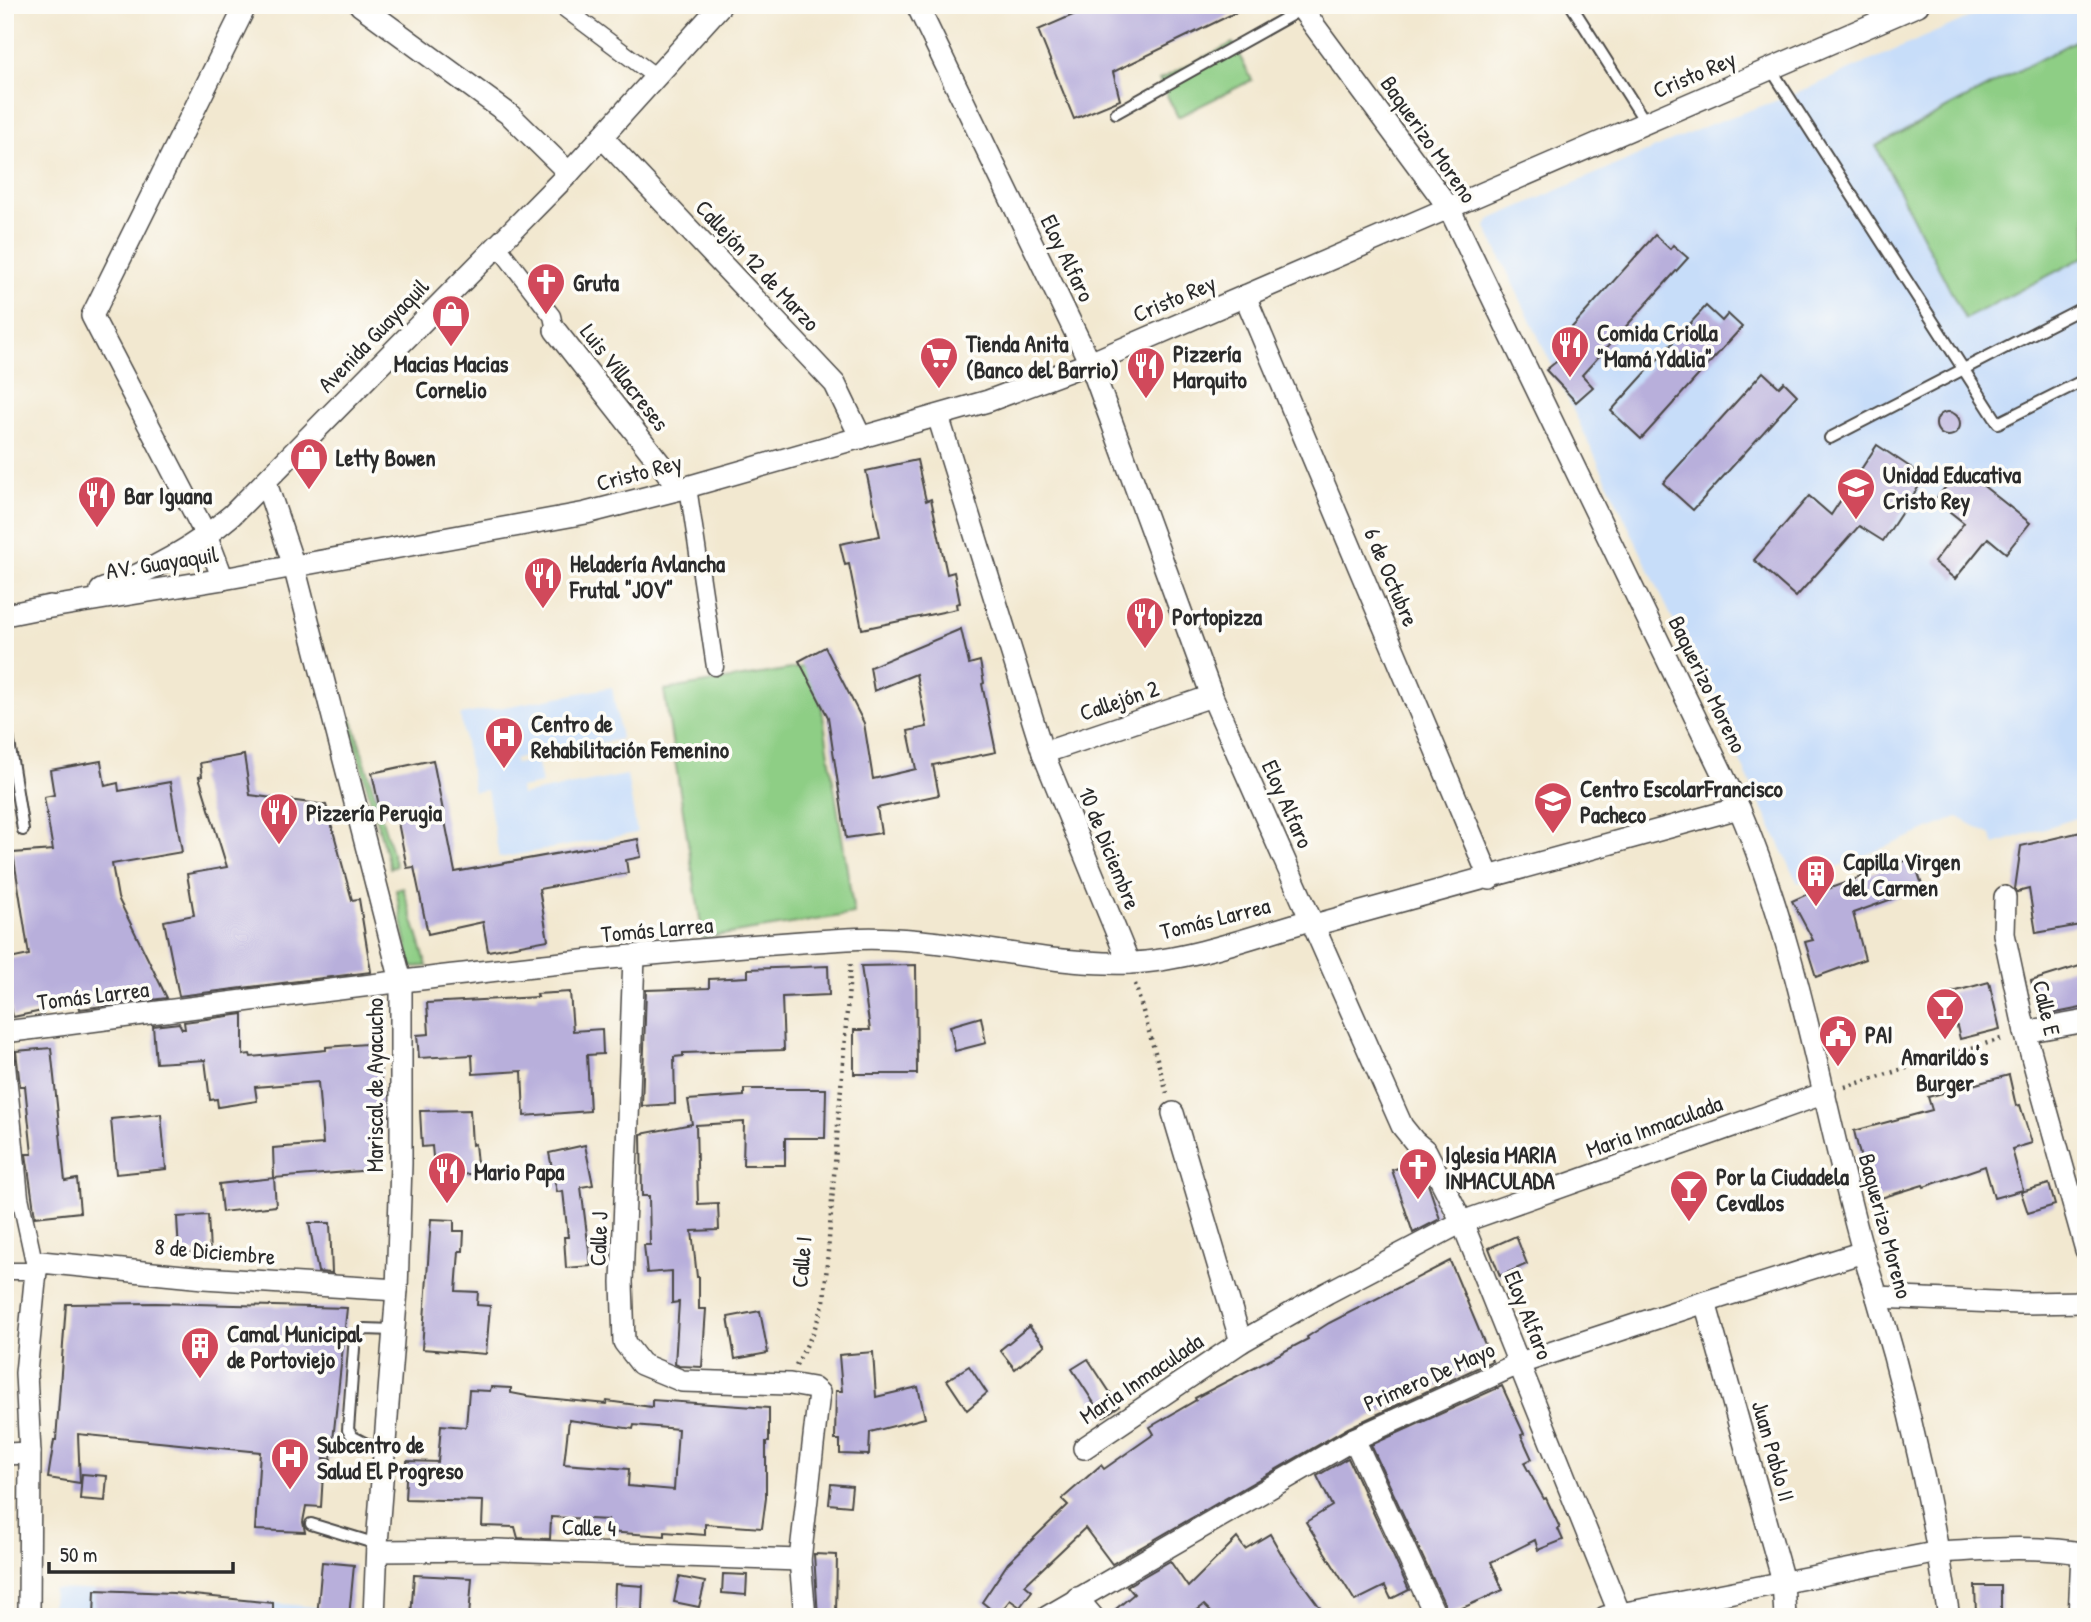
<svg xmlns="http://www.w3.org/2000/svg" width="2091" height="1622" font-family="'Patrick Hand',sans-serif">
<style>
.built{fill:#c7ddf9}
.green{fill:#8ece85;stroke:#5c7c58;stroke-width:2}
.building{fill:#b8afdb;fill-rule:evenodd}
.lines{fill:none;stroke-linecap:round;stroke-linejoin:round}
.service-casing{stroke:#494744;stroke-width:14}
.pedestrian-casing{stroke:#494744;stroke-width:19}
.minor-casing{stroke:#494744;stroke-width:24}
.path{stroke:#494744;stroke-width:4.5;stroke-dasharray:2 5;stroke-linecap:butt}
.service{stroke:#fff;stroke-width:10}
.pedestrian{stroke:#fff;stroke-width:16}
.minor{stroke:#fff;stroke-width:21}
.labels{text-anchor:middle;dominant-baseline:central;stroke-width:7;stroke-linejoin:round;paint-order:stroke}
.street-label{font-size:23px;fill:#2b2b2b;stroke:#fdfcf7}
.poi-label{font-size:23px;font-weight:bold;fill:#2b2b2b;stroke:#fdfcf7;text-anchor:start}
</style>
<rect width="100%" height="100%" fill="#fdfcf7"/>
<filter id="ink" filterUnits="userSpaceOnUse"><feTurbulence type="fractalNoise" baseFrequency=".0143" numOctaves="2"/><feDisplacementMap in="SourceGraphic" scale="14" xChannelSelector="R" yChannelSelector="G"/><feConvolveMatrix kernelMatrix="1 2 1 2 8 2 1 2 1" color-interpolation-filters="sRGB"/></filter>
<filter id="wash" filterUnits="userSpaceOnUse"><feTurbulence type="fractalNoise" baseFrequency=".00686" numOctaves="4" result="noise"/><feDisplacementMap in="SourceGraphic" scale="28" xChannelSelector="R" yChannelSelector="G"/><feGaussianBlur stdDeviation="1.57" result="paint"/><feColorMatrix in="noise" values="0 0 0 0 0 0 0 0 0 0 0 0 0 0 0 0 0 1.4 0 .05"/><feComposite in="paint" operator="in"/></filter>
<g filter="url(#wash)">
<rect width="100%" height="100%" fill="#f2e8d0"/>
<!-- built -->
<g class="built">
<polygon points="1997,5 2086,5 2086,815 1995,844 1991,835 1958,817 1798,883 1486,227 1489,220 1711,124 1795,94"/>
<polygon points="612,687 621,739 514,759 515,764 537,760 542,784 520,788 521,795 627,775 637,833 499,858 487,790 474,792 460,715"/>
<polygon points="53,1589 173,1593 354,1611 354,1617 51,1617"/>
</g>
<!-- green -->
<g class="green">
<polygon points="2086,35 2086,256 1965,319 1876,146"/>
<polygon points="1233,43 1252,80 1178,117 1159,80"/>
<polygon points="815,665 854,914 703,938 664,690"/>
<polygon points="352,718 396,866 390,868 348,719"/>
<polygon points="403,888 427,966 411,967 396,890"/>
</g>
<g id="blocks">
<!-- building -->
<g class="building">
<polygon points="1096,5 1251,5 1113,72 1120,100 1074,119 1038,30"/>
<polygon points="1655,235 1670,249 1673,245 1688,258 1582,375 1593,387 1576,402 1546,370 1567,353 1557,344"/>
<polygon points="1706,306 1722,321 1728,314 1742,327 1641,439 1611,411"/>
<polygon points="1763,372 1779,387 1784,382 1797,395 1693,510 1663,483"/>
<circle cx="1948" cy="424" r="12"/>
<polygon points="1877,445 1925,477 1883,541 1859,526 1796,597 1754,560 1809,496 1831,515"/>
<polygon points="917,460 926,501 931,499 947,574 954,572 960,603 956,604 957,609 862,629 849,564 845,565 840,544 880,536 866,471"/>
<polygon points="1961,468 2030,523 2006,553 1988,538 1955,579 1934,562 1964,523 1935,500"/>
<polygon points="961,629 969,664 980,661 984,683 982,684 996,752 933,765 939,795 877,808 881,833 846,838 828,717 799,661 825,647 864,723 873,779 916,769 908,731 927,727 916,674 874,691 870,667"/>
<polygon points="244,755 250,795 326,805 352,900 359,899 371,972 179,996 164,921 194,915 187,874 227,867 199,777 202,776 200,763"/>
<polygon points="433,760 455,872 638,839 641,857 626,860 628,873 539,889 548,940 488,951 483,922 428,934 414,867 407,868 396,812 381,815 372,773"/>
<polygon points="101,761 105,786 118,783 119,791 170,782 182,852 112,864 118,898 167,998 80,1009 78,999 41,1007 42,1011 13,1017 5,977 5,960 29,955 13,853 53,850 44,797 54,795 50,770"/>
<polygon points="2081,832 2086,853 2086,924 2036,933 2029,889 2017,892 2015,889 2021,846"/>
<polygon points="1913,858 1923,888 1853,913 1865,959 1816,977 1805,942 1813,940 1792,901 1827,885 1828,889"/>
<polygon points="2086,964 2086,1007 2041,1016 2031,981"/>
<polygon points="916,965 917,1074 854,1074 854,1030 870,1030 861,966"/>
<polygon points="828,966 829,995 782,997 784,1050 683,1053 683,1056 674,1057 675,1104 642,1106 646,990 709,988 709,979 748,977 748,969"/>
<polygon points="1989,982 2000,1029 1960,1039 1949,993"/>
<polygon points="570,992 573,1031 602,1029 603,1054 587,1055 590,1111 524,1116 522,1071 473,1074 472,1055 419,1058 417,1035 429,1034 427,1003 538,997 537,994"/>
<polygon points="243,1014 243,1055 250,1054 251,1057 326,1050 326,1047 380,1043 383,1138 369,1139 372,1170 274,1178 273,1148 323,1144 318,1082 255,1087 257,1101 218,1107 217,1099 210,1100 205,1060 156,1063 153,1026 179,1023 182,1029 185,1029 184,1022"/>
<polygon points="981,1017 986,1043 955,1051 950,1026"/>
<polygon points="51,1048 65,1181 77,1179 80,1212 35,1217 26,1154 32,1154 25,1086 20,1086 16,1051"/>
<polygon points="2009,1075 2016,1106 2020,1105 2032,1143 2012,1149 2023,1190 1994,1198 1985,1166 1924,1187 1923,1185 1868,1202 1856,1165 1862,1163 1854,1131 1932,1110 1928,1097"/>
<polygon points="744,1089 826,1089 825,1138 785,1138 785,1165 743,1165 744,1122 696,1125 698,1204 718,1203 719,1230 692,1231 697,1277 699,1277 699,1309 706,1309 702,1367 679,1366 675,1364 679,1302 672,1303 672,1271 647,1273 644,1245 650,1245 649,1196 642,1196 641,1134 692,1124 688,1100 744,1096"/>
<polygon points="470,1110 472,1145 475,1144 478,1173 435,1178 432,1146 422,1147 420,1111"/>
<polygon points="161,1114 166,1169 116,1174 111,1119"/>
<polygon points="585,1145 593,1185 581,1187 591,1266 566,1268 564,1237 568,1237 563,1191 557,1192 549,1153"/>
<polygon points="1417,1162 1428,1184 1440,1219 1413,1233 1392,1170"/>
<polygon points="274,1178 276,1206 222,1212 219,1184"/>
<polygon points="2049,1184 2055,1205 2028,1213 2021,1192"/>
<polygon points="208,1215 210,1252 179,1253 177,1217"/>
<polygon points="431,1219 454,1220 454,1231 464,1231 463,1251 459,1251 456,1291 478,1292 477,1305 490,1306 486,1354 422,1349"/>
<polygon points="309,1223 330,1223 332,1273 318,1272"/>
<polygon points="1516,1236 1527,1264 1500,1276 1489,1248"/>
<polygon points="1450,1261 1492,1361 1348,1428 1112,1564 1085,1528 1025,1585 1032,1591 1020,1607 1010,1600 998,1615 982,1602 1008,1563 1068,1505 1062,1499 1101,1465 1104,1469 1154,1434 1150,1427 1196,1400 1195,1398 1308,1339 1307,1337 1329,1323"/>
<polygon points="156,1303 347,1308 331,1459 324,1458 321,1507 306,1506 303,1522 305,1532 255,1530 260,1452 78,1434 80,1483 48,1478 54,1440 56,1440 66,1304"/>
<polygon points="760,1311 768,1353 735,1359 728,1317"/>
<polygon points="1029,1326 1045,1345 1015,1369 1000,1350"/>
<polygon points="873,1352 876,1397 918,1387 925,1418 870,1432 869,1455 840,1454 840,1440 835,1440 836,1391 842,1391 839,1355"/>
<polygon points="1088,1359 1119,1406 1103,1417 1072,1369"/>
<polygon points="969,1366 987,1393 967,1410 947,1380"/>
<polygon points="1502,1386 1524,1434 1521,1435 1532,1459 1524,1463 1544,1499 1546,1498 1560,1528 1558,1529 1563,1540 1538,1550 1535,1540 1491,1562 1503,1590 1449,1614 1371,1445"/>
<path d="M491 1387 511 1388V1393L527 1396 606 1404 607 1401 652 1407V1400L769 1408V1442H766V1498L762 1528 705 1524V1535L665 1532V1536L607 1532 608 1520 551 1517 550 1539 518 1538 515 1527 482 1526 483 1501 405 1499 407 1461 438 1462 441 1425 466 1427 469 1390 490 1391ZM569 1420 633 1429 634 1425 678 1429 674 1490 628 1486 629 1469 564 1464Z"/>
<polygon points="1348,1458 1409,1590 1391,1599 1385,1586 1355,1601 1306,1522 1332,1506 1317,1476"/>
<polygon points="82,1474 107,1476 105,1501 80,1499"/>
<polygon points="831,1484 852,1486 850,1506 829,1504"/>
<polygon points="1270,1534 1283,1557 1327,1617 1216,1617 1204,1605 1188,1617 1106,1617 1134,1594 1127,1586 1170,1561 1188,1587 1237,1538 1245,1549"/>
<polygon points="814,1554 837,1555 836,1617 818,1617"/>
<polygon points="322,1562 354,1565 349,1617 317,1617"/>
<polygon points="723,1574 747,1575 746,1595 722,1593"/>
<polygon points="414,1575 472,1578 469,1617 411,1617"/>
<polygon points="679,1577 705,1582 699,1607 674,1602"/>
<polygon points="615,1584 643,1586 642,1611 614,1609"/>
<polygon points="1975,1586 2001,1586 2001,1613 1976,1613"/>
<polygon points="95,1590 173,1593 273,1603 273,1617 94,1617"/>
</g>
</g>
</g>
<g filter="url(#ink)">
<use href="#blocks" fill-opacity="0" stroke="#494744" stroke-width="2"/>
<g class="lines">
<defs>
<g id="service">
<polyline points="1571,5 1646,123"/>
<polyline points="1771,69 1998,423 2086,379"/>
<polyline points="1116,113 1302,9"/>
<polyline points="1830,438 2086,306"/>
<polyline points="5,717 23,830"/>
<polyline points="384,1453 353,1437 348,1430 355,1335 365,1329 393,1330"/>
<polyline points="311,1524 377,1544"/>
</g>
<g id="pedestrian">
<polyline points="560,5 656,77"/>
<polyline points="497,245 552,316 555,330"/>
<polyline points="688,487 715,667"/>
<polyline points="5,1044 20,1197 36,1271 5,1271"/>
</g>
<g id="minor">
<polyline points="360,5 510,115 569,173"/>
<polyline points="917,5 1090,363 1212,696 1402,1126 1414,1141 1426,1151 1462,1222 1621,1617"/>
<path d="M1299 5 1449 208 1739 808C1800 950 1822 1104 1863 1251 1867 1267 1873 1282 1877 1297 1908 1400 1933 1510 1949 1617"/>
<polyline points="602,137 835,384 861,438"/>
<polyline points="1245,296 1490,879"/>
<polyline points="555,330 680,489"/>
<polyline points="938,416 1043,753 1129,963"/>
<polyline points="266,483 294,566 401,981 401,1164 397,1290 377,1544 374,1617"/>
<polyline points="223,579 207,537 92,316 246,5"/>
<path d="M101 590C150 572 192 549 232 515L569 173 721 5"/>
<polyline points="39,609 223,579 586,513 680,489 988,401 1090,363 1918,5"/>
<polyline points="5,615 50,606"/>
<polyline points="1043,753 1212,696"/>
<polyline points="2005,897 2004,934 2025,1032 2086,1250"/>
<polyline points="1314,925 1739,808"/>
<polyline points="634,957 622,1282 624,1342 641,1364 682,1381 790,1384 813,1388 819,1393 800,1560 805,1617"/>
<path d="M5 1032C285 996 565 956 847 939 943 933 1035 966 1130 963 1187 961 1255 936 1310 920"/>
<polyline points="2025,1032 2086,1021"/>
<polyline points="1173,1113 1241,1342"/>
<polyline points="1877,1297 2019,1303 2086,1302"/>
<polyline points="1705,1302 1783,1581 1785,1617"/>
<polyline points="1354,1439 1436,1617"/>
<polyline points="1084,1448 1241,1342 1327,1293 1462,1222 1825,1093"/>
<polyline points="5,1454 30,1453"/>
<polyline points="377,1551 497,1550 800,1560"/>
<polyline points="1077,1598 1093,1617"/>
<polyline points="29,1617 30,1453 26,1373 36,1271 41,1262 204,1278 397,1290"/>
<polyline points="1047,1617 1354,1439 1520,1363 1705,1302 1863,1252"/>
<path d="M1605 1617 1939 1552C1989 1549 2037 1545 2086 1554"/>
<polyline points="2079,1617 2082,1554"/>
</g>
</defs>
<!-- service casing -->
<use href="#service" class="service-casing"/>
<!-- pedestrian casing -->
<use href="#pedestrian" class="pedestrian-casing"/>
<!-- minor casing -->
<use href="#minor" class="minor-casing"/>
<!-- path -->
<g class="path">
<polyline points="1135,984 1167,1093"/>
<polyline points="1845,1087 2004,1038"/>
<polyline points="796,1365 813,1333 824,1302 851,961"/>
</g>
<!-- service -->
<use href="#service" class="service"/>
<!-- pedestrian -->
<use href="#pedestrian" class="pedestrian"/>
<!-- minor -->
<use href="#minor" class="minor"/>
</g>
</g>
<!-- icons -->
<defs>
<symbol id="church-pin" viewBox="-11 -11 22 30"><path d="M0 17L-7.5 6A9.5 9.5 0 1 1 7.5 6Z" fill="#d1495b" stroke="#fdfcf7"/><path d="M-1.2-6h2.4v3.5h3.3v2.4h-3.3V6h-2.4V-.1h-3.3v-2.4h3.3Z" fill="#fff"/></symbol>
<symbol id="shop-pin" viewBox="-11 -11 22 30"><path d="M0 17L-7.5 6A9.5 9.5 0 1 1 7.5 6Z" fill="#d1495b" stroke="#fdfcf7"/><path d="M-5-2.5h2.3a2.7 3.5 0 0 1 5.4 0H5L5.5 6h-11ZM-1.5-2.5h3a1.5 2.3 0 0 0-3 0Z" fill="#fff"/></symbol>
<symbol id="restaurant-pin" viewBox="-11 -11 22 30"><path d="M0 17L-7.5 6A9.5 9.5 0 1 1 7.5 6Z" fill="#d1495b" stroke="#fdfcf7"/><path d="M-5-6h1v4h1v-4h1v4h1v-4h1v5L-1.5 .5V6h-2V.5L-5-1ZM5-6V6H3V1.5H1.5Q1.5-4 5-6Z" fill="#fff"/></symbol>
<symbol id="supermarket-pin" viewBox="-11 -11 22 30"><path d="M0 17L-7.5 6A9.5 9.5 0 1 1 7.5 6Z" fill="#d1495b" stroke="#fdfcf7"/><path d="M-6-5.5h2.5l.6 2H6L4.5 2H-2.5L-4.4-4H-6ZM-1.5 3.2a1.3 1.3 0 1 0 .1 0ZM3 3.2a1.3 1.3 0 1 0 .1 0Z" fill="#fff"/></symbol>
<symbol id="school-pin" viewBox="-11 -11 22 30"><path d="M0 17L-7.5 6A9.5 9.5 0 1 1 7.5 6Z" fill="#d1495b" stroke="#fdfcf7"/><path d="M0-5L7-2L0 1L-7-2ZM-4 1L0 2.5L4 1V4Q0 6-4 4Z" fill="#fff"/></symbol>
<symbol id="hospital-pin" viewBox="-11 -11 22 30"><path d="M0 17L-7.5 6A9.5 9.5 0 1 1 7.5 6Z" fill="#d1495b" stroke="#fdfcf7"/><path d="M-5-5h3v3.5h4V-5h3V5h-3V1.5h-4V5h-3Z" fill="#fff"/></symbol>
<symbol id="building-pin" viewBox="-11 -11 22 30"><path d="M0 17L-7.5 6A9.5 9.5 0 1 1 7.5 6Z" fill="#d1495b" stroke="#fdfcf7"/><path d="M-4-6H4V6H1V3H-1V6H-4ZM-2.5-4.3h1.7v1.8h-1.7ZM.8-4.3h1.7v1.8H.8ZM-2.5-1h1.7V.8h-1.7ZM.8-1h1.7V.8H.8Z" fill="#fff"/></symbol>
<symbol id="bar-pin" viewBox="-11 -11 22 30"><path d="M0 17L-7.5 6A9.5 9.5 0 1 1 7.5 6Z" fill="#d1495b" stroke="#fdfcf7"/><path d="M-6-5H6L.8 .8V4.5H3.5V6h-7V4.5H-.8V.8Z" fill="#fff"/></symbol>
<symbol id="civic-pin" viewBox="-11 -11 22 30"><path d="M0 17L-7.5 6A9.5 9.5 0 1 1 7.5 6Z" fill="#d1495b" stroke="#fdfcf7"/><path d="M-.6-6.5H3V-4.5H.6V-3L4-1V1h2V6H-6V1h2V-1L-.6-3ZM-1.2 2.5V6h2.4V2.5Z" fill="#fff"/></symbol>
</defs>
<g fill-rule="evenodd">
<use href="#church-pin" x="524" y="260" width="44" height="60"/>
<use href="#shop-pin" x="429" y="292" width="44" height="60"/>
<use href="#restaurant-pin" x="1548" y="323" width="44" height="60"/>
<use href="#supermarket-pin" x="917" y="334" width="44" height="60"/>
<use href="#restaurant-pin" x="1124" y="344" width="44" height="60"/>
<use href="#shop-pin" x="287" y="435" width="44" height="60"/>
<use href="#school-pin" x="1834" y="465" width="44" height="60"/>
<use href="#restaurant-pin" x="75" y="473" width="44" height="60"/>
<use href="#restaurant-pin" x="521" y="554" width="44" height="60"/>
<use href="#restaurant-pin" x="1123" y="594" width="44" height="60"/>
<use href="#hospital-pin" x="482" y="714" width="44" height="60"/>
<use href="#school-pin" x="1531" y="779" width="44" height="60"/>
<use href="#restaurant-pin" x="257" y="790" width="44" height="60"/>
<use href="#building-pin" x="1794" y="852" width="44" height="60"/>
<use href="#bar-pin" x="1923" y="985" width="44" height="60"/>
<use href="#civic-pin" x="1816" y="1012" width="44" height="60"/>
<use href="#church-pin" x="1396" y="1145" width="44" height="60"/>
<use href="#restaurant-pin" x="425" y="1149" width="44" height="60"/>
<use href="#bar-pin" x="1667" y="1167" width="44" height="60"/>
<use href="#building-pin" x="178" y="1324" width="44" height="60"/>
<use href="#hospital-pin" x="268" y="1435" width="44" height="60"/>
</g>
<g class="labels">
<!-- street labels -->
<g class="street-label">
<text transform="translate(1694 74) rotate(-23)">Cristo Rey</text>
<text transform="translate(1429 139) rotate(55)">Baquerizo Moreno</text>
<text transform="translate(1068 258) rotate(64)">Eloy Alfaro</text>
<text transform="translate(758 265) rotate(47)">Callejón 12 de Marzo</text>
<text transform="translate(1174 298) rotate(-23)">Cristo Rey</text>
<text transform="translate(373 335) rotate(-46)">Avenida Guayaquil</text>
<text transform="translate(625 377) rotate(52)">Luis Villacreses</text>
<text transform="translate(639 472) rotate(-15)">Cristo Rey</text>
<text transform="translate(162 562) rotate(-9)">AV. Guayaquil</text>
<text transform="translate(1392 577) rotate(67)">6 de Octubre</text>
<text transform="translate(1708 684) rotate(64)">Baquerizo Moreno</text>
<text transform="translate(1119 700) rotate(-19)">Callejón 2</text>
<text transform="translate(1288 804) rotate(66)">Eloy Alfaro</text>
<text transform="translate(1110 848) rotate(68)">10 de Diciembre</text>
<text transform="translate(1215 918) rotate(-14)">Tomás Larrea</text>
<text transform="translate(657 929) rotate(-5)">Tomás Larrea</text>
<text transform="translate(93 995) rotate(-7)">Tomás Larrea</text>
<text transform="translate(2047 1008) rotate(77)">Calle E</text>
<text transform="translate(374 1085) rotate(-90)">Mariscal de Ayacucho</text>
<text transform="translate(1654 1126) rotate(-20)">Maria Inmaculada</text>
<text transform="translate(1886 1226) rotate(75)">Baquerizo Moreno</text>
<text transform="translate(598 1239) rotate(-88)">Calle J</text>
<text transform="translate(215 1251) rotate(5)">8 de Diciembre</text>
<text transform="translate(801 1262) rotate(-85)">Calle I</text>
<text transform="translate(1529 1315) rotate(68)">Eloy Alfaro</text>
<text transform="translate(1429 1376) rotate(-24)">Primero De Mayo</text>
<text transform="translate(1141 1378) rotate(-34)">Maria Inmaculada</text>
<text transform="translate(1774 1451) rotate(74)">Juan Pablo II</text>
<text transform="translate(589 1527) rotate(2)">Calle 4</text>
</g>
<!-- poi labels -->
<g class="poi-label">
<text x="573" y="282">Gruta</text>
<text x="1597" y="332">Comida Criolla<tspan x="1597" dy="26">"Mamá Ydalia"</tspan></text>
<text x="966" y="343">Tienda Anita<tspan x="966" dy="26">(Banco del Barrio)</tspan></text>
<text x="1173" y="353">Pizzería<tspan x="1173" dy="26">Marquito</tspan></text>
<text x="451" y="363" text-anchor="middle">Macias Macias<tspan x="451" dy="26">Cornelio</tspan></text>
<text x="336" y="457">Letty Bowen</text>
<text x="1883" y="474">Unidad Educativa<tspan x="1883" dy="26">Cristo Rey</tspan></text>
<text x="124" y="495">Bar Iguana</text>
<text x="570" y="563">Heladería Avlancha<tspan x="570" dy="26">Frutal "JOV"</tspan></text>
<text x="1172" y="616">Portopizza</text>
<text x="531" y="723">Centro de<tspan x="531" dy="26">Rehabilitación Femenino</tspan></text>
<text x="1580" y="788">Centro EscolarFrancisco<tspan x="1580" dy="26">Pacheco</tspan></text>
<text x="306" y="812">Pizzería Perugia</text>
<text x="1843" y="861">Capilla Virgen<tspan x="1843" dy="26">del Carmen</tspan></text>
<text x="1865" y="1034">PAI</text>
<text x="1945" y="1056" text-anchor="middle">Amarildo's<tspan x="1945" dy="26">Burger</tspan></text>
<text x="1445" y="1154">Iglesia MARIA<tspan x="1445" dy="26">INMACULADA</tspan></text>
<text x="474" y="1171">Mario Papa</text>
<text x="1716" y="1176">Por la Ciudadela<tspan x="1716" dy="26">Cevallos</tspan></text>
<text x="227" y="1333">Camal Municipal<tspan x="227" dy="26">de Portoviejo</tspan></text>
<text x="317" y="1444">Subcentro de<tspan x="317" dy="26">Salud El Progreso</tspan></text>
</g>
</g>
<!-- margin -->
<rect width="2091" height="1622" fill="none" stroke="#fdfcf7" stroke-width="28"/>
<!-- scale -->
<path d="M49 1562v10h184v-10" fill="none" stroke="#2b2b2b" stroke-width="3.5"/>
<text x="60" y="1562" font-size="21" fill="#2b2b2b" stroke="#fdfcf7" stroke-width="5" paint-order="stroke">50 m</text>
</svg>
